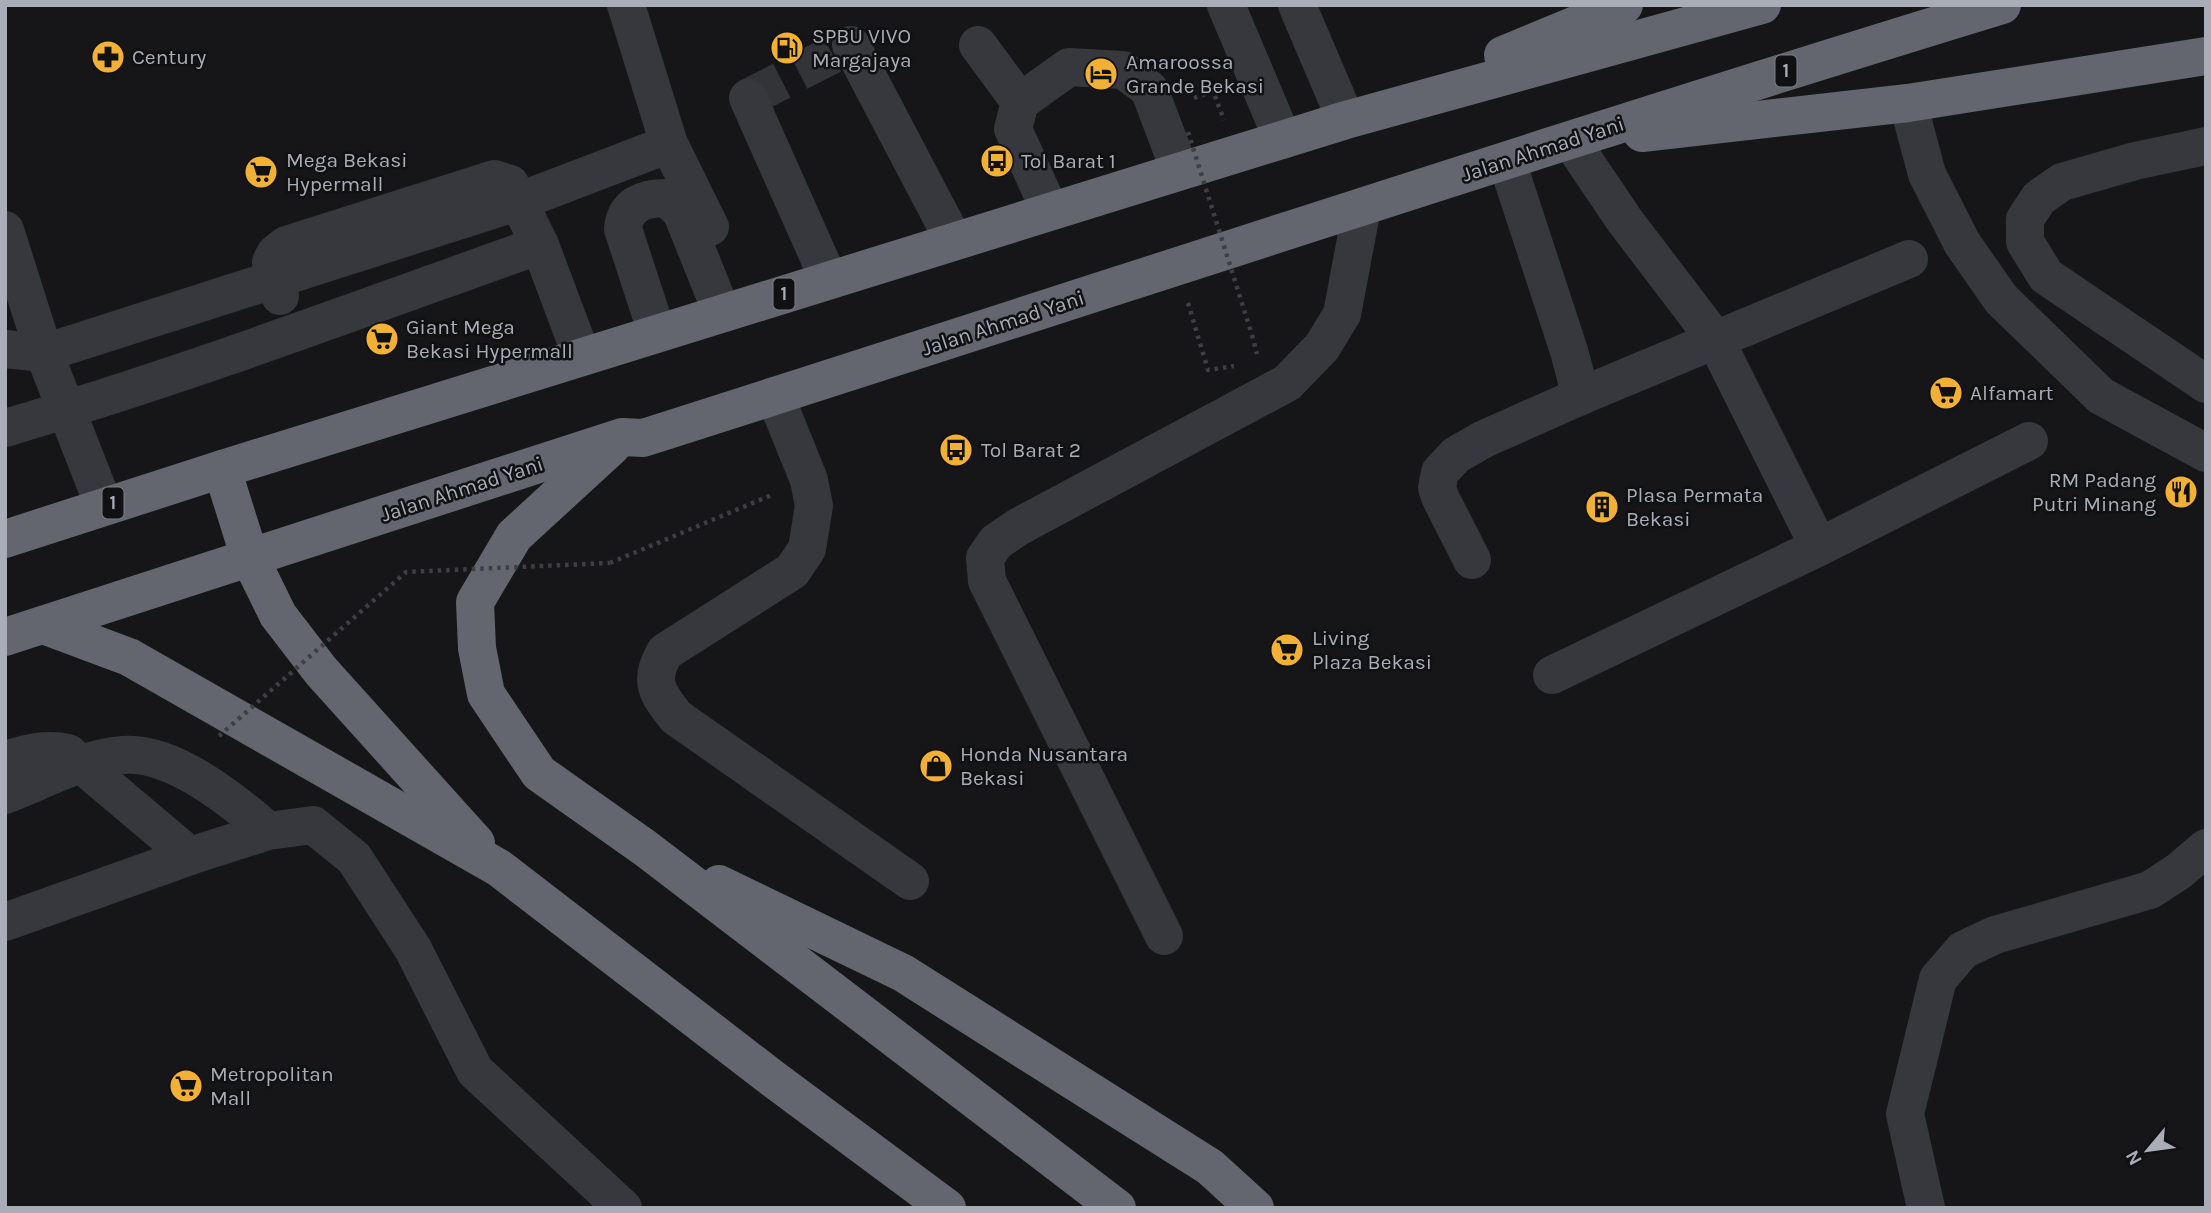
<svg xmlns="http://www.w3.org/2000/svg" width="2211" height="1213" font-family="Karla,sans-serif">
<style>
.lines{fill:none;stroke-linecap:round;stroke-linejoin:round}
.minor-tunnel{stroke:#333438;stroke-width:38;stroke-dasharray:38 19;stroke-linecap:butt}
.path{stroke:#3d3f44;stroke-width:4.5;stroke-dasharray:3.5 5;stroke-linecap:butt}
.minor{stroke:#37383d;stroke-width:38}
.highway{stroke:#63666e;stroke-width:38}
.path-bridge{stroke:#3d3f44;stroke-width:4.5;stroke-dasharray:3.5 5;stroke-linecap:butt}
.labels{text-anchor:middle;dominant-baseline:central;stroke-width:5;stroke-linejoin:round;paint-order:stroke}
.shield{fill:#111113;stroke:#7b7e86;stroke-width:2}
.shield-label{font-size:19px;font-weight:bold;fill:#a8adb8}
.poi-label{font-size:21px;fill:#a8adb8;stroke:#111113;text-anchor:start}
.street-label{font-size:21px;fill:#a8adb8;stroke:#111113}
</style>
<rect width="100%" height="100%" fill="#161618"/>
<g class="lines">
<!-- minor-tunnel -->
<polyline class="minor-tunnel" points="748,98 851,45"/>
<!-- path -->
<g class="path">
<polyline points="1194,98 1213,91 1224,120"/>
<polyline points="1188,303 1208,370 1234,366"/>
<polyline points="1252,335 1257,354"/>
<polyline points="610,563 774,494"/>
</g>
<!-- minor -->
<g class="minor">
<polyline points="1226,5 1283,140"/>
<polyline points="1297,5 1346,120"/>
<polyline points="851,45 954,241"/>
<polyline points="978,45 1020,102"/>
<polyline points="748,98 829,280"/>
<polyline points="1908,103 1927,174 1962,243 2001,299 2101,396 2206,453"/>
<polyline points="1571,141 1625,221 1715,339 1819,547"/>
<polyline points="669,144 710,227"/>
<polyline points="2206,146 2135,161 2062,182 2039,198 2025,219 2025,242 2046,276 2206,384"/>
<polyline points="1507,162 1569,351 1581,396"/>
<polyline points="1050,211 1013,129 1020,102 1069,67 1123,70 1149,89 1180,171"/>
<polyline points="5,230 44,353 104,506"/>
<polyline points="280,296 271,262 275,254 286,245 494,179 510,184 540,245 582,357"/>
<path d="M657 333 623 229C625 205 643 198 666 198L681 211 722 313"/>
<polyline points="5,349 44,353 520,201 669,144 626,5"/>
<path d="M775 396 809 480 814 506 807 549 792 571 665 652C648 681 657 693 676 717L910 881"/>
<path d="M5 428C186 375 363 308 540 245"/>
<polyline points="1472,560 1441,499 1437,488 1440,472 1456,455 1484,439 1581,396 1909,259"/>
<polyline points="1552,675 1819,547 2029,441"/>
<path d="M5 760C27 753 46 748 68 753L190 856"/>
<path d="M5 795C42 781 83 758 123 755 172 751 233 800 268 831"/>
<polyline points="5,922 190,856 268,831 313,825 354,858 413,949 475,1071 623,1208"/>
<polyline points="1164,936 987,581 985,558 996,542 1018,527 1287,383 1322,347 1342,314 1362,208"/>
<polyline points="1926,1208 1905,1114 1938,979 1963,950 1995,935 2150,890 2179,871 2206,848"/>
</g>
<!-- highway -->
<g class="highway">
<polyline points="1503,55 1624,5"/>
<polyline points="1642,133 1908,103 2206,56"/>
<polyline points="612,446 514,536 475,602 477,648 486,694 539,773 645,848 1117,1208"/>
<polyline points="222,469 250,558 278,615 321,671 476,843"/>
<polyline points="5,539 222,469 1346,120 1762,5"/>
<polyline points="43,625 129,657 499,868 772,1078 947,1208"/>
<path d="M5 637 622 437 643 438C1096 294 1547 144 2002 5"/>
<polyline points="719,884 903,973 1210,1167 1255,1208"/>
</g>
<!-- path-bridge -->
<g class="path-bridge">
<polyline points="1188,132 1252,335"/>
<polyline points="219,736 406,572 610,563"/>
</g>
</g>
<!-- icons -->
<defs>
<symbol id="fuel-disc" viewBox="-11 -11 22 22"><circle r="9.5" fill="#f2b134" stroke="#111113"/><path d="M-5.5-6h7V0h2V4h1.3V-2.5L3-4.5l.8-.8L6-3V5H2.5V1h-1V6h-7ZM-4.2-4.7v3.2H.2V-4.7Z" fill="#111"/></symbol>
<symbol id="pharmacy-disc" viewBox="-11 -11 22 22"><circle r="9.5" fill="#f2b134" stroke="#111113"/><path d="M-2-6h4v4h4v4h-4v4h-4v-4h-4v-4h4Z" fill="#111"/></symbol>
<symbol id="hotel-disc" viewBox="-11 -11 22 22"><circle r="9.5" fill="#f2b134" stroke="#111113"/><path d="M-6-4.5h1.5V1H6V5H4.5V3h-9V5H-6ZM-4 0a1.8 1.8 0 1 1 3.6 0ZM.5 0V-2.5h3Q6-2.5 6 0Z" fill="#111"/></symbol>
<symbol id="bus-disc" viewBox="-11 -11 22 22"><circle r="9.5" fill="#f2b134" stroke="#111113"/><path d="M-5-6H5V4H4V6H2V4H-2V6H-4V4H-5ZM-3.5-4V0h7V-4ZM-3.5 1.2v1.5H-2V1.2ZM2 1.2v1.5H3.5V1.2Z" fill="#111"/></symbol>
<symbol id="supermarket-disc" viewBox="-11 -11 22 22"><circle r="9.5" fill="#f2b134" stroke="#111113"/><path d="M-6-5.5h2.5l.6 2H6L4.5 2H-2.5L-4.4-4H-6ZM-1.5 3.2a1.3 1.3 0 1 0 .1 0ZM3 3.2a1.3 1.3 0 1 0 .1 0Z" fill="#111"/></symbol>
<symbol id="restaurant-disc" viewBox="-11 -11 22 22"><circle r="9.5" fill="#f2b134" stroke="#111113"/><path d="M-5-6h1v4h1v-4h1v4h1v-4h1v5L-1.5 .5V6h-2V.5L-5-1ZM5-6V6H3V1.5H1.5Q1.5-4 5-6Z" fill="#111"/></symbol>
<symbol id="building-disc" viewBox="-11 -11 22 22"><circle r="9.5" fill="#f2b134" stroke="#111113"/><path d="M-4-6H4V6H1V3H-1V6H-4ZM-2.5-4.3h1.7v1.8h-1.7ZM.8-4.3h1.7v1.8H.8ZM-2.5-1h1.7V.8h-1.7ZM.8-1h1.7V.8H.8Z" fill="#111"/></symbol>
<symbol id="shop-disc" viewBox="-11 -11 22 22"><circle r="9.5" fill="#f2b134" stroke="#111113"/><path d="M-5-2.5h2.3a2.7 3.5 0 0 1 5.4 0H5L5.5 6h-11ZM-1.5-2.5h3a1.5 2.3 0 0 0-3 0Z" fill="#111"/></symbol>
</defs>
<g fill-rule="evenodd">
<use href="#fuel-disc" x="768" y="29" width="38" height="38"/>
<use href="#pharmacy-disc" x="89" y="38" width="38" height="38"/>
<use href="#hotel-disc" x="1082" y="55" width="38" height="38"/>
<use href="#bus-disc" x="978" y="142" width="38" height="38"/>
<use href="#supermarket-disc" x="242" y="153" width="38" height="38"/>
<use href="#supermarket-disc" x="363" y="320" width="38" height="38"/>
<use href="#supermarket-disc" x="1927" y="374" width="38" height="38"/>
<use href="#bus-disc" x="937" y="431" width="38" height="38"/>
<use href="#restaurant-disc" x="2162" y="473" width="38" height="38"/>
<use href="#building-disc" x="1583" y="488" width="38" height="38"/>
<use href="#supermarket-disc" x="1268" y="631" width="38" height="38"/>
<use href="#shop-disc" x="917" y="747" width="38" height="38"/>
<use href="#supermarket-disc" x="167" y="1067" width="38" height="38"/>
</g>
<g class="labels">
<!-- shield labels -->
<g class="shield">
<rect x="1775.5" y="55.5" width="21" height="31" rx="5"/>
<rect x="773.5" y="278.5" width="21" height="31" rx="5"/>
<rect x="102.5" y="487.5" width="21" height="31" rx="5"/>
</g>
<g class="shield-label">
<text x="1786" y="71">1</text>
<text x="784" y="294">1</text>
<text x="113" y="503">1</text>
</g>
<!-- poi labels -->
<g class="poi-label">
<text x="812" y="36">SPBU VIVO<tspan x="812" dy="24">Margajaya</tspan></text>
<text x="132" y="57">Century</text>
<text x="1126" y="62">Amaroossa<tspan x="1126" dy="24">Grande Bekasi</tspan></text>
<text x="286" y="160">Mega Bekasi<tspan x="286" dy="24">Hypermall</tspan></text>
<text x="1021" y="161">Tol Barat 1</text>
<text x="406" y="327">Giant Mega<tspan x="406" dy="24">Bekasi Hypermall</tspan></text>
<text x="1970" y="393">Alfamart</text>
<text x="981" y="450">Tol Barat 2</text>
<text x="2156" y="480" text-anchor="end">RM Padang<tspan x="2156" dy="24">Putri Minang</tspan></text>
<text x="1626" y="495">Plasa Permata<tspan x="1626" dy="24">Bekasi</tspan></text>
<text x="1312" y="638">Living<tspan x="1312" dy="24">Plaza Bekasi</tspan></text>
<text x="960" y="754">Honda Nusantara<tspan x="960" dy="24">Bekasi</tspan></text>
<text x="210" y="1074">Metropolitan<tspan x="210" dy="24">Mall</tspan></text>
</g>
<!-- street labels -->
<g class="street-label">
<text transform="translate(1543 149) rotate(-18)">Jalan Ahmad Yani</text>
<text transform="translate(1003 323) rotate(-18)">Jalan Ahmad Yani</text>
<text transform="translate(462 489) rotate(-18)">Jalan Ahmad Yani</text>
</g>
</g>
<!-- border -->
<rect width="2211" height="1213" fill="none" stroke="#a8adb8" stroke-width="14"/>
<!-- north arrow -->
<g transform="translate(2148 1150) rotate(241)" stroke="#111113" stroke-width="5" paint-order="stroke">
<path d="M0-5L12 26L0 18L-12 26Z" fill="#a8adb8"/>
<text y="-10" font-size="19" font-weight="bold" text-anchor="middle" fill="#a8adb8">N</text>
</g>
</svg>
